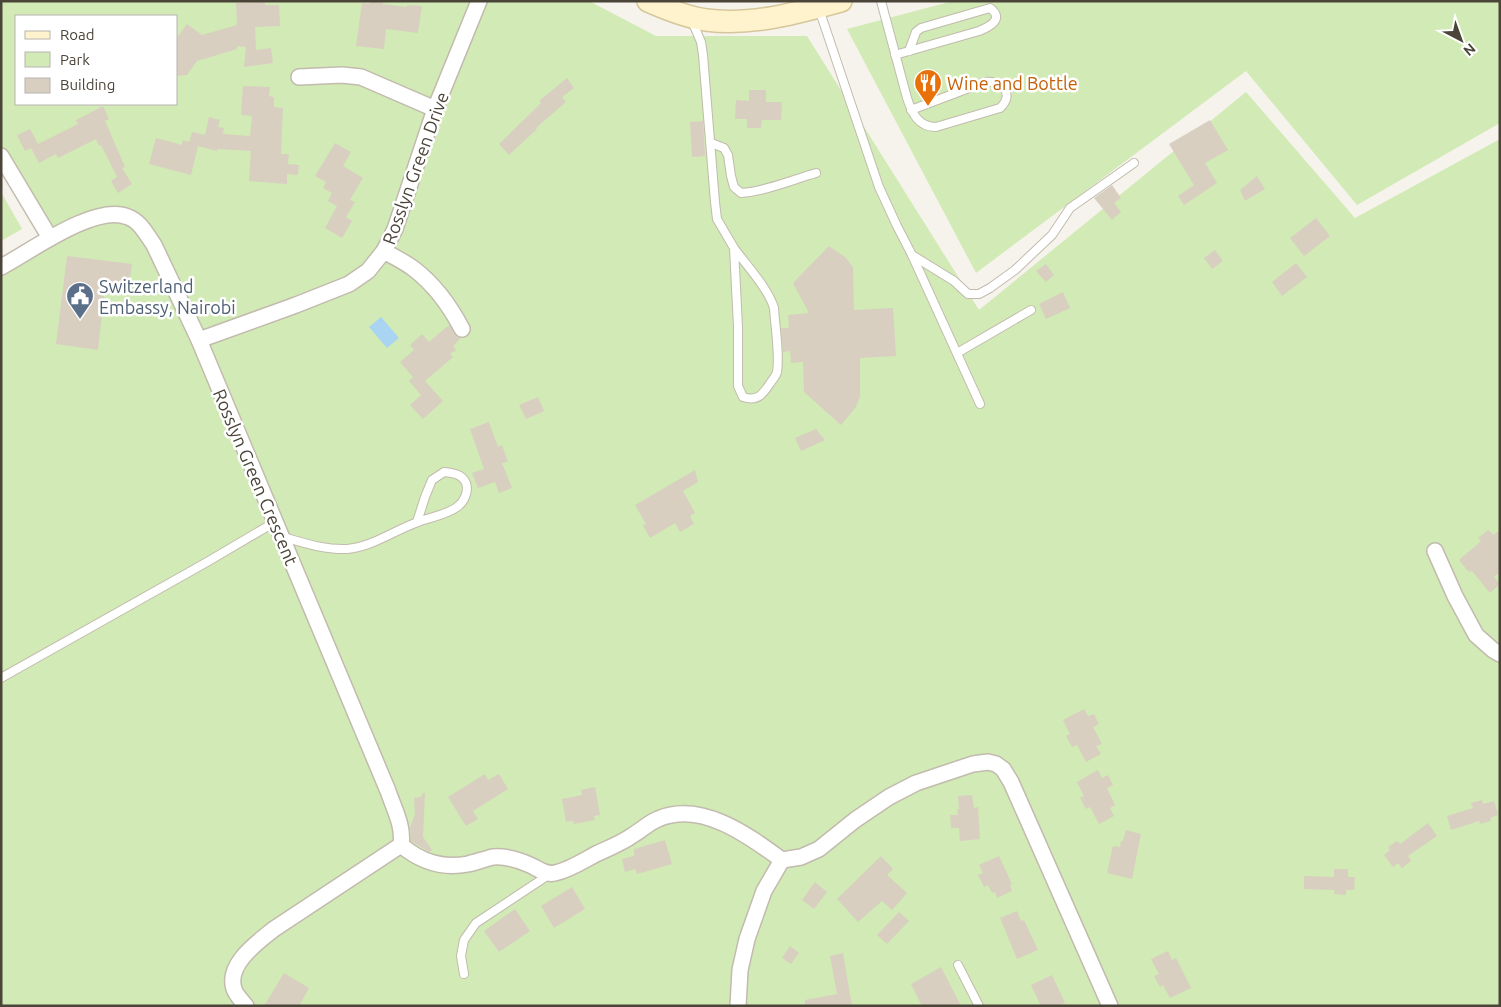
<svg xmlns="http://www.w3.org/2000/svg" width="1501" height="1007" font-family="Ubuntu,sans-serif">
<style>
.green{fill:#d2eab5;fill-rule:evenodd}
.water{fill:#a9d4f2}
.building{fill:#d8cfc1}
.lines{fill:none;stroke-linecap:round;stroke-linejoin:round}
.lane-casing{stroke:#c2bbae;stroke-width:10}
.street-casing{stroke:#c2bbae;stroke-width:18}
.secondary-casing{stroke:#d6c79b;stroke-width:24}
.lane{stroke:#fff;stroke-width:8}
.street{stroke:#fff;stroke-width:15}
.secondary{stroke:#fff3cd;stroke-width:21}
.labels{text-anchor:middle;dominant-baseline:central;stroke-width:5;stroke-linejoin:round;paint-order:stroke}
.food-label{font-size:18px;fill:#c56008;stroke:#fff;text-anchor:start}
.street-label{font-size:18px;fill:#4b4439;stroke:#fff}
.service-label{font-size:18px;fill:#4e5e75;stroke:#fff;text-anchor:start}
</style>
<rect width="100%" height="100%" fill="#f6f3ec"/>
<!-- green -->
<g class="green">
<path d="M1 1H589L656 36H807L979 310 1246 92 1355 218 1500 139V1006H1V274L47 248 1 171ZM16 16H176V104H16Z"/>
<polygon points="953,1 1500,1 1500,123 1357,205 1246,71 976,273 847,29"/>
<polygon points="1,192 22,229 1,241"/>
</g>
<!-- water -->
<polygon class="water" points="381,317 399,338 387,348 369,327"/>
<!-- building -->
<g class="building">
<polygon points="370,1 383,1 383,4 407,7 407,5 422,6 418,33 386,29 384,49 356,46 362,3 370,4"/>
<polygon points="265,2 265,5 279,5 280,26 255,27 256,50 271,48 273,63 244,67 246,47 237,46 237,49 197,61 187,75 176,76 176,39 187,24 202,35 237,25 236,3"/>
<polygon points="567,78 574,88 562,97 566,102 536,128 537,129 509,155 499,144 541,103 539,101"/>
<polygon points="243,86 270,87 269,96 274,97 274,107 283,108 281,154 289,154 288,164 299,165 298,175 287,174 287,184 249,181 251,151 217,149 217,151 198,146 191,175 149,164 156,138 182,145 183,140 189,142 192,132 205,135 209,117 220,120 218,127 224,128 223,134 250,136 252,116 241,115"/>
<polygon points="749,90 766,90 766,102 782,102 781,120 762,120 761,128 747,128 747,119 735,119 736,100 749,101"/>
<polygon points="103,106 109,119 105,121 125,167 122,168 132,184 118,193 111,181 117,177 101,145 99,146 96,139 58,158 56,154 39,163 31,148 25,151 17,135 30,129 38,144 78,124 76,120"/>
<polygon points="1210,120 1228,150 1205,163 1217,183 1184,205 1178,196 1194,185 1169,144"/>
<polygon points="703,121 705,156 692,157 690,122"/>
<polygon points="335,143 351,152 343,166 363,178 350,200 355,202 346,217 352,221 342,238 325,228 337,206 328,201 332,193 323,188 326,182 315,176"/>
<polygon points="1257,176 1265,189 1245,201 1240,190"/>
<polygon points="1112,185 1121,198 1114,203 1121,212 1112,220 1094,198"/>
<polygon points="1316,218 1330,236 1304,256 1290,238"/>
<polygon points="829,246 846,258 853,267 854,310 893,308 896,356 860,358 860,396 856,407 841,425 804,392 803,362 791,363 790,351 783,352 781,328 789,328 788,315 809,313 793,283"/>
<polygon points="1215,250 1223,261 1212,269 1204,258"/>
<polygon points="67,256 132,264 128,290 105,287 98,350 56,344"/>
<polygon points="1296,263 1307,277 1282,296 1272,282"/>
<polygon points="1046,264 1054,275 1046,282 1036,271"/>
<polygon points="1063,292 1070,308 1046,319 1039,304"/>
<polygon points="449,325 454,334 458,337 461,338 453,346 456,350 450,354 453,357 425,381 443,401 423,419 410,405 421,395 409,381 413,377 400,362 414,350 410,345 422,334 429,342"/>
<polygon points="538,397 544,411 526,419 519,405"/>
<polygon points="489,422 498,447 502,445 508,462 502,463 512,488 499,493 495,482 478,488 472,473 484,469 470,429"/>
<polygon points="816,429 825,440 801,451 795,438"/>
<polygon points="695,470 698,482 683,491 695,513 690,516 694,524 680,532 675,523 650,538 643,526 646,524 635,505"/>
<polygon points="1488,530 1494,535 1500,530 1500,572 1494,577 1500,584 1490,593 1472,571 1469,572 1459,560 1479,543 1481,541 1478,538"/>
<polygon points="1084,709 1088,716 1094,714 1099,724 1093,727 1102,744 1096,746 1101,754 1086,762 1077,745 1072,747 1066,736 1070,734 1063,720"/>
<polygon points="1098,770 1102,778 1108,775 1113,785 1107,788 1115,805 1110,808 1114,816 1099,824 1090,807 1086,809 1080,798 1084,796 1077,782"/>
<polygon points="485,774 488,780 499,774 508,789 473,811 478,819 466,826 448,797"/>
<polygon points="595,787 600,815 594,816 595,820 574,824 573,821 566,822 562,799 582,795 581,790"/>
<polygon points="423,793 425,793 423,837 432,850 429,852 411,841 410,828 415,814 414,798 421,797"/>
<polygon points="972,795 974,808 978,807 980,839 960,841 959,828 951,828 950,815 958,815 957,809 959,809 958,796"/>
<polygon points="1482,800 1483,804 1494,801 1498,815 1490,818 1491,821 1480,824 1479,821 1451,830 1447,816 1473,808 1471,803"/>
<polygon points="1428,823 1437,836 1408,856 1411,861 1402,868 1398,863 1393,867 1384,855 1390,850 1388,847 1397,841 1400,844"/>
<polygon points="1126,830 1141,834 1132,879 1107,873 1113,846 1120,847 1121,841 1123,841"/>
<polygon points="665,840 672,864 637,874 635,869 625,872 622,859 634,856 634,849"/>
<polygon points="881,856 893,869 887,875 907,893 892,910 882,901 858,922 837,899"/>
<polygon points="999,856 1012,884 1010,885 1012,891 997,898 995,892 992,893 988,885 984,887 978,875 983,873 979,865"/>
<polygon points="1334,869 1348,869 1348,877 1355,877 1354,890 1346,890 1346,895 1334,894 1335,890 1304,889 1304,876 1334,877"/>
<polygon points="815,882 827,892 814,909 802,900"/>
<polygon points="572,887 585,909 554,928 541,906"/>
<polygon points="515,909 530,931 499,952 484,931"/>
<polygon points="1017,911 1021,921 1024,920 1038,950 1017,959 1000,918"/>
<polygon points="899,912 909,921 887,944 877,935"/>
<polygon points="790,946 799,953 791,964 782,958"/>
<polygon points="1168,951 1172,960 1176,958 1191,988 1170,998 1163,985 1160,987 1154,976 1159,974 1151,959"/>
<polygon points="843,953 852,1006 805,1006 805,1000 837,994 830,956"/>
<polygon points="941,967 961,1006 922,1006 911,984"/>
<polygon points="284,973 309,988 299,1006 264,1006"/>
<polygon points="1052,975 1065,1003 1059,1006 1041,1006 1031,985"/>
</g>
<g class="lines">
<defs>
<g id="lane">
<path d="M881 1 907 98C912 113 918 127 936 127L1000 108C1015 94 1002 80 985 82L911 110"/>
<polyline points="819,9 879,187 897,226 912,255 954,281 968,294 979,294 990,288 1015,270 1052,235 1070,208 1134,163"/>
<path d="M692 21 701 42 703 55 715 202 717 219 734 248 738 327V386L743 397C758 402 763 394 771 382 773 379 776 376 777 372 780 355 775 326 774 308 768 288 747 266 734 248"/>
<path d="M895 55 979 31C989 27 1005 19 990 8L921 28 916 32 909 51"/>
<path d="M711 143 724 148 728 155 731 176 734 187 741 193C766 191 792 180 816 173"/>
<polyline points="912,255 980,404"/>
<polyline points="957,353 1031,310"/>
<path d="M283 537C304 543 325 550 347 549 372 547 395 530 418 522 431 517 446 515 457 507 464 502 469 492 466 483 462 474 453 473 444 472L432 480 425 497 417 522"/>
<polyline points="1,678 207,562 275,522"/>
<polyline points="958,965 979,1006"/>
<polyline points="464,974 461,956 464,940 476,923 550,874"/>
</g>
<g id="street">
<polyline points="299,77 342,75 361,77 435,109"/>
<polyline points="1,156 50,238"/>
<path d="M384 251C394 257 405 262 414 269 435 285 450 306 462 329"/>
<path d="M1 267C30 252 95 203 128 217 140 221 147 235 154 245L199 340 388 791C394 809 404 826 401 845 421 862 442 869 468 864 476 862 485 859 493 857 506 856 519 860 530 865 539 869 545 875 555 873 569 870 583 861 596 854 609 848 622 843 633 835 642 830 648 823 658 819 701 800 749 836 782 860L801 857 819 849 855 820 889 797 916 783 973 764 988 762 996 764 1003 769 1011 782 1110 1006"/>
<polyline points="199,340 296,305 349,284 368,271 384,251 395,229 435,109 479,1"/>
<polyline points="1435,551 1455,596 1476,635 1493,650 1500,654"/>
<path d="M246 1006C242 1001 236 995 234 989 226 964 258 942 274 929L401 845"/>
<polyline points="738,1006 740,970 747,939 764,891 782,860"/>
</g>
<path id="secondary" d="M648 1C666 9 685 17 706 20 751 26 798 13 841 1"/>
</defs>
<!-- lane casing -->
<use href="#lane" class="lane-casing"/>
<!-- street casing -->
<use href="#street" class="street-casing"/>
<!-- secondary casing -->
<use href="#secondary" class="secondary-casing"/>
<!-- lane -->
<use href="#lane" class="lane"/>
<!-- street -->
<use href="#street" class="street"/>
<!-- secondary -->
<use href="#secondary" class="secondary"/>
</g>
<!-- icons -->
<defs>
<symbol id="restaurant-pin" viewBox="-11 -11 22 30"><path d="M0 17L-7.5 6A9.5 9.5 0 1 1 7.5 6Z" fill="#e8710a" stroke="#fff"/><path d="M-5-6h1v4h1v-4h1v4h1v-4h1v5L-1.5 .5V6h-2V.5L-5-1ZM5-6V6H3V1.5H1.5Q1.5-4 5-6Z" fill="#fff"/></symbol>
<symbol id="civic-pin" viewBox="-11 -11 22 30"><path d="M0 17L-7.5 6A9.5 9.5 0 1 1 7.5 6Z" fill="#5c6f8a" stroke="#fff"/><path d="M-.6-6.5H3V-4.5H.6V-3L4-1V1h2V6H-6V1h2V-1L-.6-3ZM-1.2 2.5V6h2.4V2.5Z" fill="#fff"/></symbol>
</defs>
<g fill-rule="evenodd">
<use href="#restaurant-pin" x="912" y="67" width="32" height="43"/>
<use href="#civic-pin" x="64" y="280" width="32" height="43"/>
</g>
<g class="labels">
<!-- food labels -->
<g class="food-label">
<text x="947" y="83">Wine and Bottle</text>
</g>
<!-- street labels -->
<g class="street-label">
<text transform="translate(415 168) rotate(-70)">Rosslyn Green Drive</text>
<text transform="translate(256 477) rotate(67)">Rosslyn Green Crescent</text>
</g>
<!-- service labels -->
<g class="service-label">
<text x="99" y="286">Switzerland<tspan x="99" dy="21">Embassy, Nairobi</tspan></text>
</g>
</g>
<!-- border -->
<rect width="1501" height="1007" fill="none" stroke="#4b4439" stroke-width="5"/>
<!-- legend -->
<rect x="15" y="15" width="162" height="90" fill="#ffffff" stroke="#b7b4b0"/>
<rect x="25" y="31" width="25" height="8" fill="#fff3cd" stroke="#b7b4b0"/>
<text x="60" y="40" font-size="15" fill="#4b4439">Road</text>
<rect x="25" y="52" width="25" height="15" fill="#d2eab5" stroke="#b7b4b0"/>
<text x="60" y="65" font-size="15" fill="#4b4439">Park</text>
<rect x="25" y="78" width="25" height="15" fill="#d8cfc1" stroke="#b7b4b0"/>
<text x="60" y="90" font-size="15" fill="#4b4439">Building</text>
<!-- north arrow -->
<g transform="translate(1461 40) rotate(139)" stroke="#ffffff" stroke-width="4" paint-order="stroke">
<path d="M0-4L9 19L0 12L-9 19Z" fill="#4b4439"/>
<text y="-8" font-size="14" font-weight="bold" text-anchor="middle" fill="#4b4439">N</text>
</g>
</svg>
